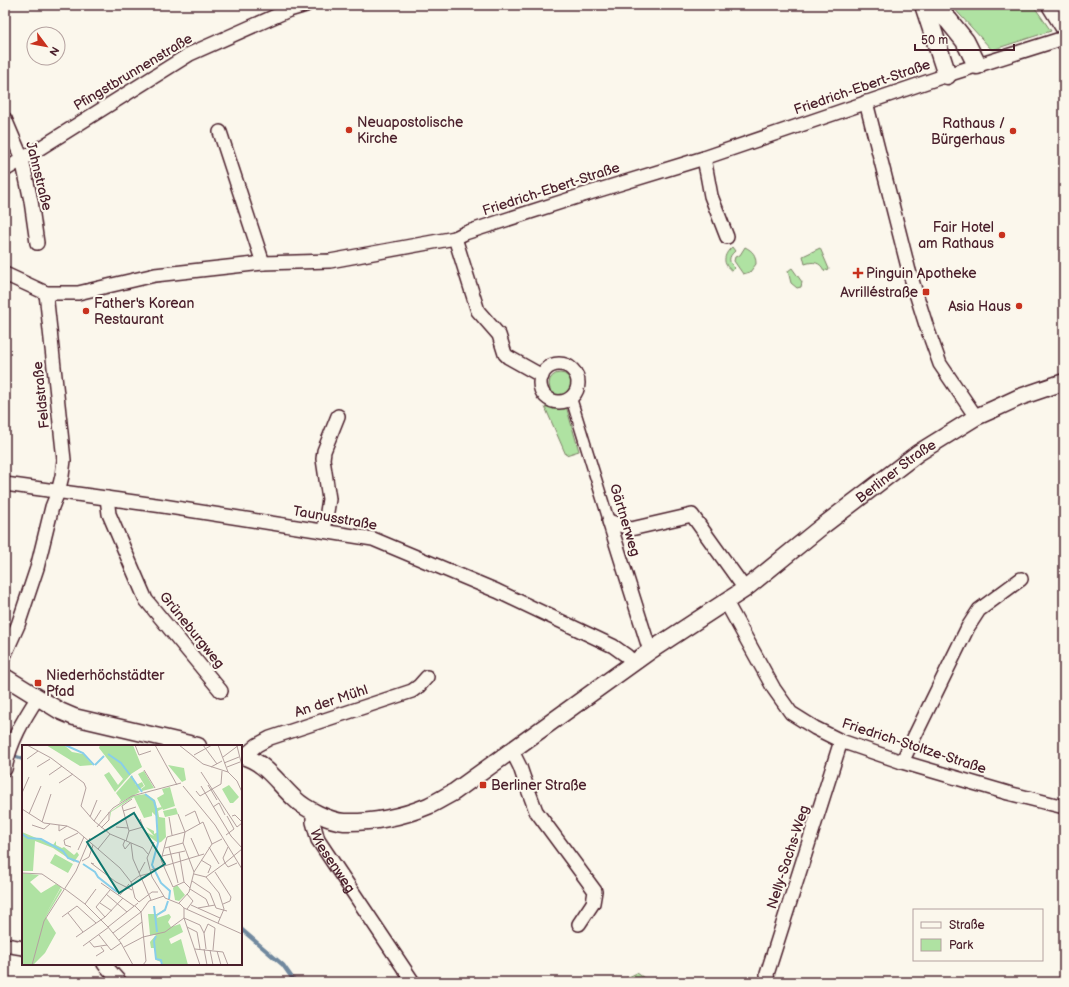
<svg xmlns="http://www.w3.org/2000/svg" width="1069" height="987" font-family="'Balsamiq Sans',sans-serif">
<style>
.green{fill:#afe2a2;stroke:#7c8066}
.lines{fill:none;stroke-linecap:round;stroke-linejoin:round}
.stream{stroke:#6f889e;stroke-width:4}
.pedestrian-casing{stroke:#4a1f2b;stroke-width:13}
.minor-casing{stroke:#4a1f2b;stroke-width:16}
.tertiary-casing{stroke:#4a1f2b;stroke-width:19}
.secondary-casing{stroke:#4a1f2b;stroke-width:21}
.pedestrian{stroke:#fbf7ec;stroke-width:10}
.minor{stroke:#fbf7ec;stroke-width:13}
.tertiary{stroke:#fbf7ec;stroke-width:16}
.secondary{stroke:#fbf7ec;stroke-width:18}
.poi-dot{fill:#c8321e;stroke:#fbf7ec;stroke-width:1.5}
.labels{text-anchor:middle;dominant-baseline:central;stroke-width:4;stroke-linejoin:round;paint-order:stroke}
.street-label{font-size:14px;fill:#4a1f2b;stroke:#fbf7ec}
.poi-label{font-size:14px;fill:#4a1f2b;stroke:#fbf7ec;text-anchor:start}
.inset-river{fill:none;stroke:#88ceea;stroke-width:2}
.inset-road{fill:none;stroke:#b4a19f;stroke-width:1}
.view{fill:#0f766e;fill-opacity:0.15;stroke:#0f766e;stroke-width:2}
.inset-edge{fill:none;stroke:#4a1f2b;stroke-width:2}
</style>
<rect width="100%" height="100%" fill="#fbf7ec"/>
<filter id="ink" filterUnits="userSpaceOnUse"><feTurbulence type="fractalNoise" baseFrequency=".025" numOctaves="2"/><feDisplacementMap in="SourceGraphic" scale="8" xChannelSelector="R" yChannelSelector="G"/><feConvolveMatrix kernelMatrix="1 2 1 2 8 2 1 2 1" color-interpolation-filters="sRGB"/></filter>
<g filter="url(#ink)">
<!-- green -->
<g class="green">
<polygon points="951,5 1033,5 1051,31 992,50"/>
<path d="M732 247 735 251C728 257 728 262 735 268L732 271C722 264 723 255 732 247Z"/>
<path d="M745 247C753 251 756 255 756 264L750 272 743 274 734 261 735 257 740 255Z"/>
<path d="M820 248 829 269 824 271C821 262 813 261 805 264L803 256Z"/>
<polygon points="792,268 802,282 801,287 797,288 791,283 788,271"/>
<circle cx="560" cy="384" r="11"/>
<polygon points="566,406 579,451 566,455 545,407"/>
<polygon points="637,973 650,982 618,982"/>
</g>
<g class="lines">
<!-- stream -->
<g class="stream">
<polyline points="10,755 23,759"/>
<polyline points="241,929 283,965 295,982"/>
</g>
<defs>
<polyline id="pedestrian" points="571,398 609,521"/>
<g id="minor">
<polyline points="866,102 909,271 926,325 940,364 976,417"/>
<polyline points="5,119 22,159 31,201 37,243"/>
<polyline points="220,132 263,263"/>
<polyline points="704,158 711,196 727,237"/>
<polyline points="5,170 190,54 289,10 306,5"/>
<polyline points="455,238 478,311 499,335 505,354 508,357 542,376"/>
<polyline points="5,274 46,293 78,293 155,275 263,263 330,261 455,238 465,233 583,195 704,158 947,75 1064,38"/>
<circle cx="559" cy="383" r="19"/>
<polyline points="5,484 163,506 373,539 497,591 613,646 627,656 633,664"/>
<polyline points="107,498 109,514 146,600 221,691"/>
<polyline points="609,521 631,529 692,515 745,589"/>
<polyline points="609,521 650,651"/>
<polyline points="324,531 329,499 323,459 324,451 338,416"/>
<polyline points="726,602 774,689 791,713 815,728 841,741 902,762 1008,793 1064,807"/>
<polyline points="5,654 18,625 37,568 52,507 58,492 62,476 64,460 46,293"/>
<polyline points="512,751 520,767 523,776 536,811 595,891 593,903 579,924"/>
<polyline points="244,756 257,745 270,738 412,691 419,686 427,677"/>
<polyline points="902,762 968,627 979,610 1021,579"/>
<path d="M5 769C10 742 23 720 38 697"/>
<path id="s1" d="M313 812V822L318 840 413 982"/>
<polyline points="5,945 23,948"/>
<polyline points="104,964 120,982"/>
<polyline points="768,982 767,974 841,741"/>
</g>
<g id="tertiary">
<polyline points="5,677 60,711 74,717 198,746"/>
<path id="s2" d="M241 756C265 761 278 784 295 799 305 809 330 821 344 822 371 823 402 817 428 806 437 802 446 796 454 792L650 651 745 589 820 528 918 453 976 417 994 409 1020 397 1064 382"/>
</g>
<g id="secondary">
<polyline points="924,5 947,75"/>
<polyline points="932,5 949,21 965,41 977,65"/>
<polyline points="1051,5 1064,26"/>
</g>
</defs>
<!-- pedestrian casing -->
<use href="#pedestrian" class="pedestrian-casing"/>
<!-- minor casing -->
<use href="#minor" class="minor-casing"/>
<!-- tertiary casing -->
<use href="#tertiary" class="tertiary-casing"/>
<!-- secondary casing -->
<use href="#secondary" class="secondary-casing"/>
<!-- pedestrian -->
<use href="#pedestrian" class="pedestrian"/>
<!-- minor -->
<use href="#minor" class="minor"/>
<!-- tertiary -->
<use href="#tertiary" class="tertiary"/>
<!-- secondary -->
<use href="#secondary" class="secondary"/>
</g>
</g>
<!-- markers -->
<g class="poi-dot">
<circle cx="349" cy="130" r="4"/>
<circle cx="1013" cy="131" r="4"/>
<circle cx="1002" cy="235" r="4"/>
<path d="M856 267h4v4h4v4h-4v4h-4v-4h-4v-4h4z"/>
<rect x="922" y="288" width="8" height="8" rx="2"/>
<circle cx="1019" cy="306" r="4"/>
<circle cx="86" cy="311" r="4"/>
<rect x="34" y="679" width="8" height="8" rx="2"/>
<rect x="479" y="781" width="8" height="8" rx="2"/>
</g>
<g class="labels">
<!-- street labels -->
<g class="street-label">
<text transform="translate(133 72) rotate(-31)">Pfingstbrunnenstraße</text>
<text transform="translate(862 87) rotate(-19)">Friedrich-Ebert-Straße</text>
<text transform="translate(39 176) rotate(76)">Jahnstraße</text>
<text transform="translate(551 189) rotate(-18)">Friedrich-Ebert-Straße</text>
<text transform="translate(41 395) rotate(-96)">Feldstraße</text>
<text stroke="none"><textPath href="#s2" startOffset="787">Berliner Straße</textPath></text>
<text transform="translate(335 518) rotate(10)">Taunusstraße</text>
<text transform="translate(625 520) rotate(73)">Gärtnerweg</text>
<text transform="translate(192 630) rotate(51)">Grüneburgweg</text>
<text transform="translate(331 701) rotate(-18)">An der Mühl</text>
<text transform="translate(914 746) rotate(18)">Friedrich-Stoltze-Straße</text>
<text transform="translate(788 857) rotate(-72)">Nelly-Sachs-Weg</text>
<text stroke="none"><textPath href="#s1" startOffset="54">Wiesenweg</textPath></text>
</g>
<!-- poi labels -->
<g class="poi-label">
<text x="357" y="122">Neuapostolische<tspan x="357" dy="16">Kirche</tspan></text>
<text x="1005" y="123" text-anchor="end">Rathaus /<tspan x="1005" dy="16">Bürgerhaus</tspan></text>
<text x="994" y="227" text-anchor="end">Fair Hotel<tspan x="994" dy="16">am Rathaus</tspan></text>
<text x="866" y="273">Pinguin Apotheke</text>
<text x="918" y="292" text-anchor="end">Avrilléstraße</text>
<text x="94" y="303">Father's Korean<tspan x="94" dy="16">Restaurant</tspan></text>
<text x="1011" y="306" text-anchor="end">Asia Haus</text>
<text x="46" y="675">Niederhöchstädter<tspan x="46" dy="16">Pfad</tspan></text>
<text x="491" y="785">Berliner Straße</text>
</g>
</g>
<!-- overview -->
<g transform="translate(22 745)">
<rect width="220" height="220" fill="#fbf7ec"/>
<path d="M24 0H42L50 7 61 9 71 20 58 21ZM78 0H111L120 22 109 29 93 47 82 30 87 27 96 40 101 34 77 3ZM146 20 162 23 164 35 160 37ZM122 26 132 43 120 46 119 44 123 41 116 29ZM110 30 114 40 120 37 122 41 116 45 118 47 97 58 99 55 94 48ZM207 40 217 52 211 58H208L200 44ZM148 42 153 61 141 65 135 53 142 49 140 44ZM124 49 133 55 135 63 140 62V64L136 66 137 72 143 73 144 92 139 97 136 98 124 89V87L132 91 124 82 132 86V89L136 87 135 72 130 67V71L122 73 112 52 89 67V73L88 67 110 51ZM154 63 156 69 143 72 141 66ZM0 87 31 100 34 96V100L40 103 42 102 52 110 55 107 57 110 52 117 31 103 13 96 11 126H0ZM33 109 51 119 46 128 28 118ZM0 128 17 130 8 137 19 148 34 139 39 142 23 171 39 143 40 145 24 172 34 188 23 208 11 220H0ZM155 140 163 150 157 156 153 155 151 143ZM144 163V164L142 166 136 169 135 173 147 169 149 172 146 177 149 182 158 179 161 187 147 194 149 199 159 194 166 220H133L139 219V217L134 215 133 203H129L128 197 134 190H128L126 169H135Z" fill="#afe2a2"/>
<path class="inset-river" d="M43 0 61 8 72 20M86 9 99 18 108 30M73 20 82 11M109 31 120 47M123 49 132 56 134 64 136 98 130 120 139 138 148 146 147 154M0 89 6 93 19 94 41 106 46 113 57 117M61 119 73 127 76 132 95 147M132 161 135 187M135 170 143 165 146 156M134 191 132 196 134 214 139 215 140 220"/>
<path class="inset-road" d="M5 0 29 13 62 38 64 43 59 61 72 76 88 89 121 103 126 109M113 0 117 10 129 6M133 0 155 40M157 0 181 19 206 27M181 0 195 19M196 0 206 27 215 36 220 47M215 1 220 21M172 10 190 0M201 12 217 0M5 14 16 6M202 18 217 12M15 22 28 14M189 22 200 16M205 22 218 17M122 25 133 43M179 27 215 82 220 78M27 30 40 21M37 38 51 29M186 40 195 55M161 41 193 80 220 124M179 41 209 91 220 103M174 46 178 51 199 39 200 26M0 48 7 32M191 62 197 58 203 70M0 64 22 78 45 81 55 86 98 123 109 137 113 153 117 157M101 66 114 62M7 69 19 41M156 69 163 87 161 98 172 127M163 71 173 66 178 79M210 71 213 70 220 77M68 72 75 55M147 72 150 90M72 76 79 65M20 77 29 49M10 80 22 84 28 79M37 80V86L45 81M75 82 91 63 110 51 159 38M94 82 106 83M79 83 87 75V67M107 86 121 82 118 74M204 90 212 84 205 71M169 93 177 111M103 95 101 100 103 104 108 98M104 96 107 86 100 61 110 54M132 97 125 113 130 132 143 153 158 159 162 163M109 98 111 114 129 155M49 102 43 100 42 95 56 88M147 102 156 138M187 102 197 119M143 103 161 98M76 104 88 89M56 105 62 92M157 107 162 137 168 143M140 111 163 106M179 115 189 121 186 128M60 116 67 112 71 100M203 118 220 104M203 118 201 113 206 102M72 119 69 118 94 137 110 145M129 125 182 109M193 127 209 152 208 156 201 159M0 128 20 129 42 144M117 128 123 117M172 129 184 132 197 148 202 164 196 178M184 132 203 118 206 122 215 118M170 136 188 148 194 163 205 166M109 137 117 131 129 128M162 137 151 142 139 115 145 92 163 87 181 77 190 99M79 138 112 161M43 144 63 159 86 182 99 198 111 220M168 144 184 154 187 161M84 149 105 167M98 150 107 139M117 157 130 147H136M78 158 90 166M157 158 167 147 172 127 190 99 200 94M63 159 74 144M169 160 198 173M113 161 119 167 124 216 121 220M162 163 220 189M162 163V173L178 220M176 163 193 160M165 164 171 156 165 149M46 168 61 187M40 172 55 161 74 178M83 172 74 162 88 145M162 173 178 180 182 188M86 182 116 158M165 182 175 187 178 204M91 188 119 167 127 156 142 151M77 190 89 205 99 198M54 192 83 172 101 153M97 195 120 177M67 196 72 202 85 200M61 201 87 182M102 202 121 192 143 187 162 173M173 204 201 207 206 220M182 204 185 220M184 204 182 188 186 179 193 183 191 205M188 205 191 220M195 206 199 220M74 211 82 206 79 202M10 220 22 176 54 126 68 93"/>
<path class="view" d="M112 68 143 119 97 148 65 97Z"/>
<rect width="220" height="220" class="inset-edge"/>
</g>
<!-- margin -->
<rect width="1069" height="987" fill="none" stroke="#fbf7ec" stroke-width="20"/>
<rect x="10" y="10" width="1049" height="967" fill="none" stroke="#4a1f2b" stroke-width="1.5" filter="url(#ink)"/>
<!-- legend -->
<rect x="913" y="909" width="130" height="52" fill="#fbf7ec" stroke="#b4a19f"/>
<rect x="921" y="922" width="20" height="6" fill="#fbf7ec" stroke="#b4a19f"/>
<text x="949" y="929" font-size="12" fill="#4a1f2b">Straße</text>
<rect x="921" y="939" width="20" height="12" fill="#afe2a2" stroke="#b4a19f"/>
<text x="949" y="949" font-size="12" fill="#4a1f2b">Park</text>
<!-- north arrow -->
<g transform="translate(46 46) rotate(122)"><circle r="19" fill="#fbf7ec" stroke="#b4a19f"/>
<path d="M0-3L7 15L0 10L-7 15Z" fill="#c8321e"/>
<text y="-6" font-size="11" font-weight="bold" text-anchor="middle" fill="#4a1f2b">N</text>
</g>
<!-- scale -->
<path d="M915 44v6h99v-6" fill="none" stroke="#4a1f2b" stroke-width="2"/>
<text x="921" y="44" font-size="12" fill="#4a1f2b" stroke="#fbf7ec" stroke-width="3" paint-order="stroke">50 m</text>
</svg>
